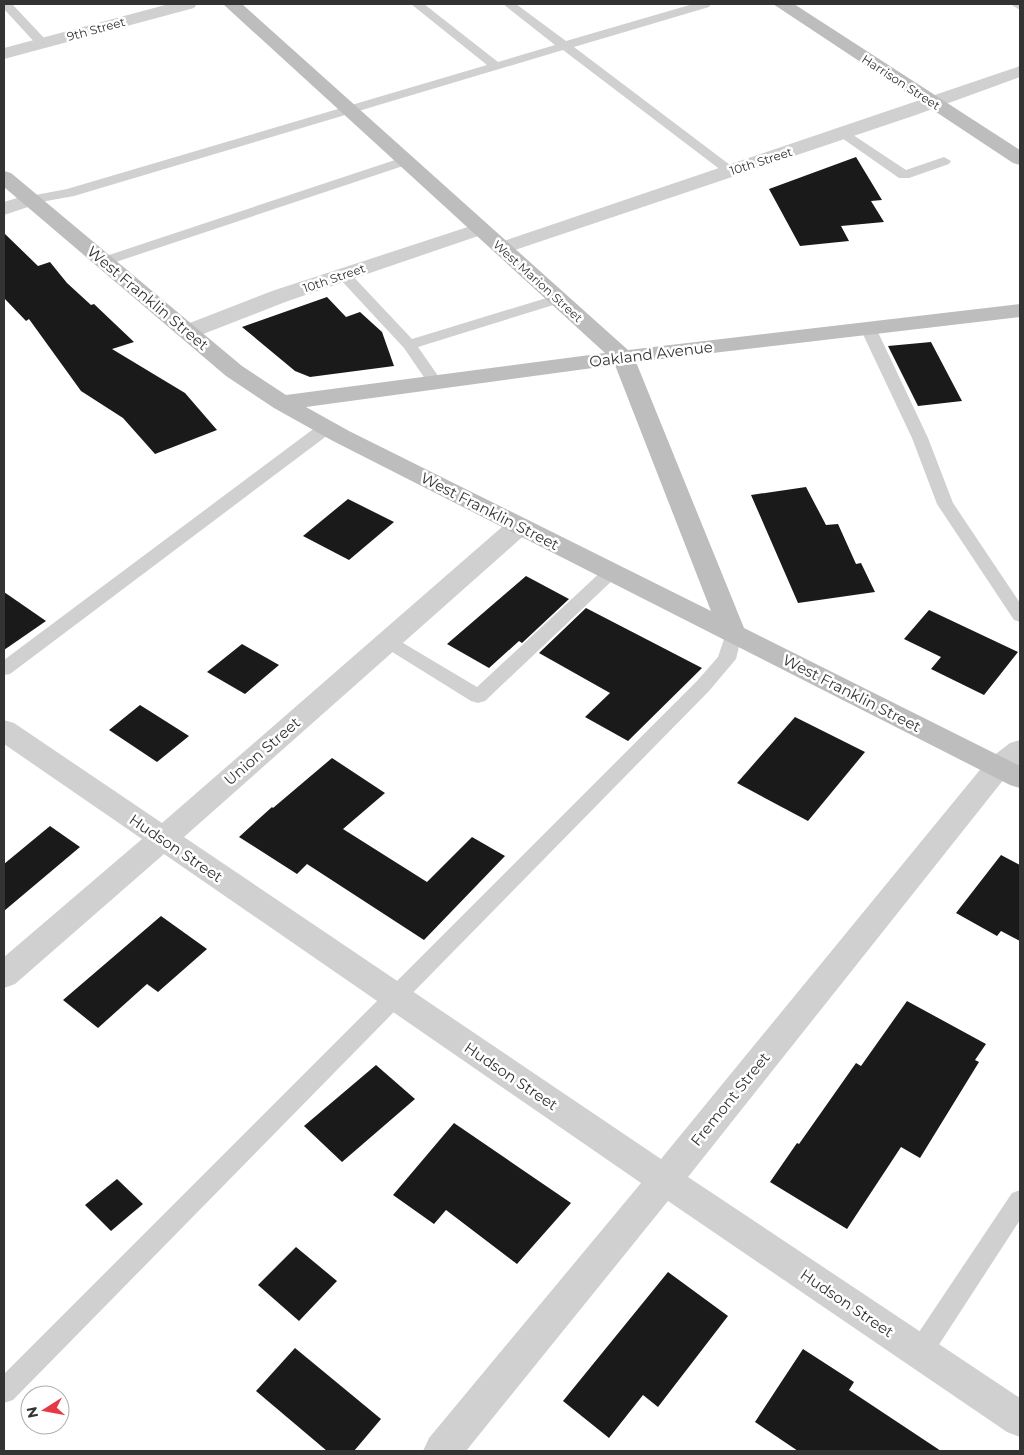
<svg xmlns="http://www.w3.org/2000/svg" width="1024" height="1455" font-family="Montserrat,sans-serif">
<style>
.building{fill:#1a1a1a}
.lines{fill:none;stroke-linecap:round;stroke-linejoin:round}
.lane{fill:#d0d0d0;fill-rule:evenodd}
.street{fill:#d0d0d0;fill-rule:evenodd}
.secondary{fill:#bdbdbd;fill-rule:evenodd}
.labels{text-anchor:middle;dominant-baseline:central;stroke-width:5;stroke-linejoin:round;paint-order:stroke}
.far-street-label{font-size:12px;fill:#333;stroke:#fff}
.street-label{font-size:15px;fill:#333;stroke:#fff}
</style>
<rect width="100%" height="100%" fill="#fff"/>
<!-- building -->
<g class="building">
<polygon points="856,157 882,200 871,201 884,222 841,226 849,241 800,246 769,189"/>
<polygon points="4,233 38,266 50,262 67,283 91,305 94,304 134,342 112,349 185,393 217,430 155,454 123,418 81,391 29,319 26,321 4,298"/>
<polygon points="327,297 346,317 360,312 382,332 394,366 310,377 295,371 242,327"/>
<polygon points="931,342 962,401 918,406 888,346"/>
<polygon points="806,487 826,525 838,524 856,564 861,563 875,592 798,603 751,495"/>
<polygon points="348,499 394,522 349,560 303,536"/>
<polygon points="526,576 569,599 522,643 519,641 489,668 447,644"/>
<polygon points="4,592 46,621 4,650"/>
<polygon points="586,608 702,668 628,741 585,717 610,693 539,653"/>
<polygon points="929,610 1018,652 984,695 931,669 941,657 904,639"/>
<polygon points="242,644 279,665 245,694 207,672"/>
<polygon points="140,705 189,736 157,762 109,730"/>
<polygon points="795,717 865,752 808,821 737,783"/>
<polygon points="332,758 385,793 343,829 427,882 472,837 505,856 424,940 307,864 297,874 239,837 272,807 273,808"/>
<polygon points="50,826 80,847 4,911 4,864"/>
<polygon points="1001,855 1020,865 1020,941 1001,931 997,936 956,913"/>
<polygon points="161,916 207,949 158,992 147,984 98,1028 63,1000"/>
<polygon points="907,1001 986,1044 975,1060 979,1062 920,1158 901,1147 847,1229 770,1182 797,1143 799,1144 856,1063 861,1066"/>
<polygon points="376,1065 415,1099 342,1162 304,1126"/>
<polygon points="454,1123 571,1203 517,1264 446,1210 434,1224 393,1195"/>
<polygon points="117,1179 143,1204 111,1231 85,1205"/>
<polygon points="296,1247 337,1281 299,1321 258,1285"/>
<polygon points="668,1272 728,1316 658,1407 643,1395 609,1438 563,1401"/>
<polygon points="295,1348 381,1419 354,1451 327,1451 256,1391"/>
<polygon points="803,1349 854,1382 849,1390 941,1451 798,1451 755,1422"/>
</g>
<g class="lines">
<!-- lane -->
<g class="lane">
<polygon points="4,4 12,4 46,40 48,43 46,46 38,46 4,9"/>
<polygon points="411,4 424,4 498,62 555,45 503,4 516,4 566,41 693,4 711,4 709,7 574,47 738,171 731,175 726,174 563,50 74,196 30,204 23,200 25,197 67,189 487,65"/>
<polygon points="1010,4 1020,4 1020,10"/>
<polygon points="844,129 906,170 944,157 951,161 949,164 909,178 899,178 839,136 837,133 839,130"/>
<polygon points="404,157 409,158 411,161 409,164 110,264 105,265 98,261 100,258"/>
<polygon points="344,271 349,272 412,339 553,296 563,296 565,299 563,302 418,347 443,383 435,388 430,386 404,348 339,278 337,275 339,272"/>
<polygon points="868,323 876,328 928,438 953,503 1020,603 1020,622 1014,620 937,504 912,438 860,328"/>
<polygon points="326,423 334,428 332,432 10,674 4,675 4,660 320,424"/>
<polygon points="610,567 616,569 619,573 616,577 485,701 478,703 471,701 381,645 378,641 381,637 387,635 393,637 477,687 604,569"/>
<polygon points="733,628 739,630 742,634 736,659 709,691 13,1400 4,1403 4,1374 697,681 718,657 727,630"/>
<polygon points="1020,1190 1020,1220 929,1360 920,1364 911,1360 908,1352 911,1344 1012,1193"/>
</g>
<!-- street -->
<g class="street">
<polygon points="169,4 197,4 194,8 4,59 4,48"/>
<polygon points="1020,66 1020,77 913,116 509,252 502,254 495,252 492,248 495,244"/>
<polygon points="30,194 37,196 40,200 37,204 4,215 4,202"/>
<polygon points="480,223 487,225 490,229 487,233 288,301 198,336 190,338 182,336 179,331 182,326 272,291"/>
<polygon points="519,518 528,520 531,526 528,532 184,837 661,1159 988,760 1010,743 1020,740 1020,765 1008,774 688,1177 1020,1398 1020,1437 1007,1432 668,1201 466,1451 423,1451 429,1438 641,1183 164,854 15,984 4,988 4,957 142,839 4,744 4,720 14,723 162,823 510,520"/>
</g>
<!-- secondary -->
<g class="secondary">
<path d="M223 4H242L628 350 1020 304V317L636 362 744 628 1020 766V788L1010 785 333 441 274 408 226 376 4 187V171L11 173 242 366 286 395 605 353ZM615 365 711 611 349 431 306 407Z"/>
<polygon points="773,4 794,4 1020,150 1020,165 1013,163"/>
</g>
</g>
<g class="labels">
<!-- far-street labels -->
<g class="far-street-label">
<text transform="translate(96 29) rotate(-15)">9th Street</text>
<text transform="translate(901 82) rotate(33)">Harrison Street</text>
<text transform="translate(761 161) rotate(-18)">10th Street</text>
<text transform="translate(334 278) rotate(-19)">10th Street</text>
<text transform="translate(538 281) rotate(42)">West Marion Street</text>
</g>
<!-- street labels -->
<g class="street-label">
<text transform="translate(148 298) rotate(40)">West Franklin Street</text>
<text transform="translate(651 354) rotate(-7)">Oakland Avenue</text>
<text transform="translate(490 511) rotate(27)">West Franklin Street</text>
<text transform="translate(852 693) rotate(27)">West Franklin Street</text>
<text transform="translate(262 751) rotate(-41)">Union Street</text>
<text transform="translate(176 848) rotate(34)">Hudson Street</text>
<text transform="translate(511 1076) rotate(34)">Hudson Street</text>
<text transform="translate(730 1099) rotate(-51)">Fremont Street</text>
<text transform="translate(847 1303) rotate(34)">Hudson Street</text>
</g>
</g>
<!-- border -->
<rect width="1024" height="1455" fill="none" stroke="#333333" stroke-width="10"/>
<!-- north arrow -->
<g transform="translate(45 1410) rotate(259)"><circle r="24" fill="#ffffff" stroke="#adadad"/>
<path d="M0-4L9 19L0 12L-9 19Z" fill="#e63946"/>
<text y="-8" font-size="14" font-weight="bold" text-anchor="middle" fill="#333333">N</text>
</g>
</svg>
